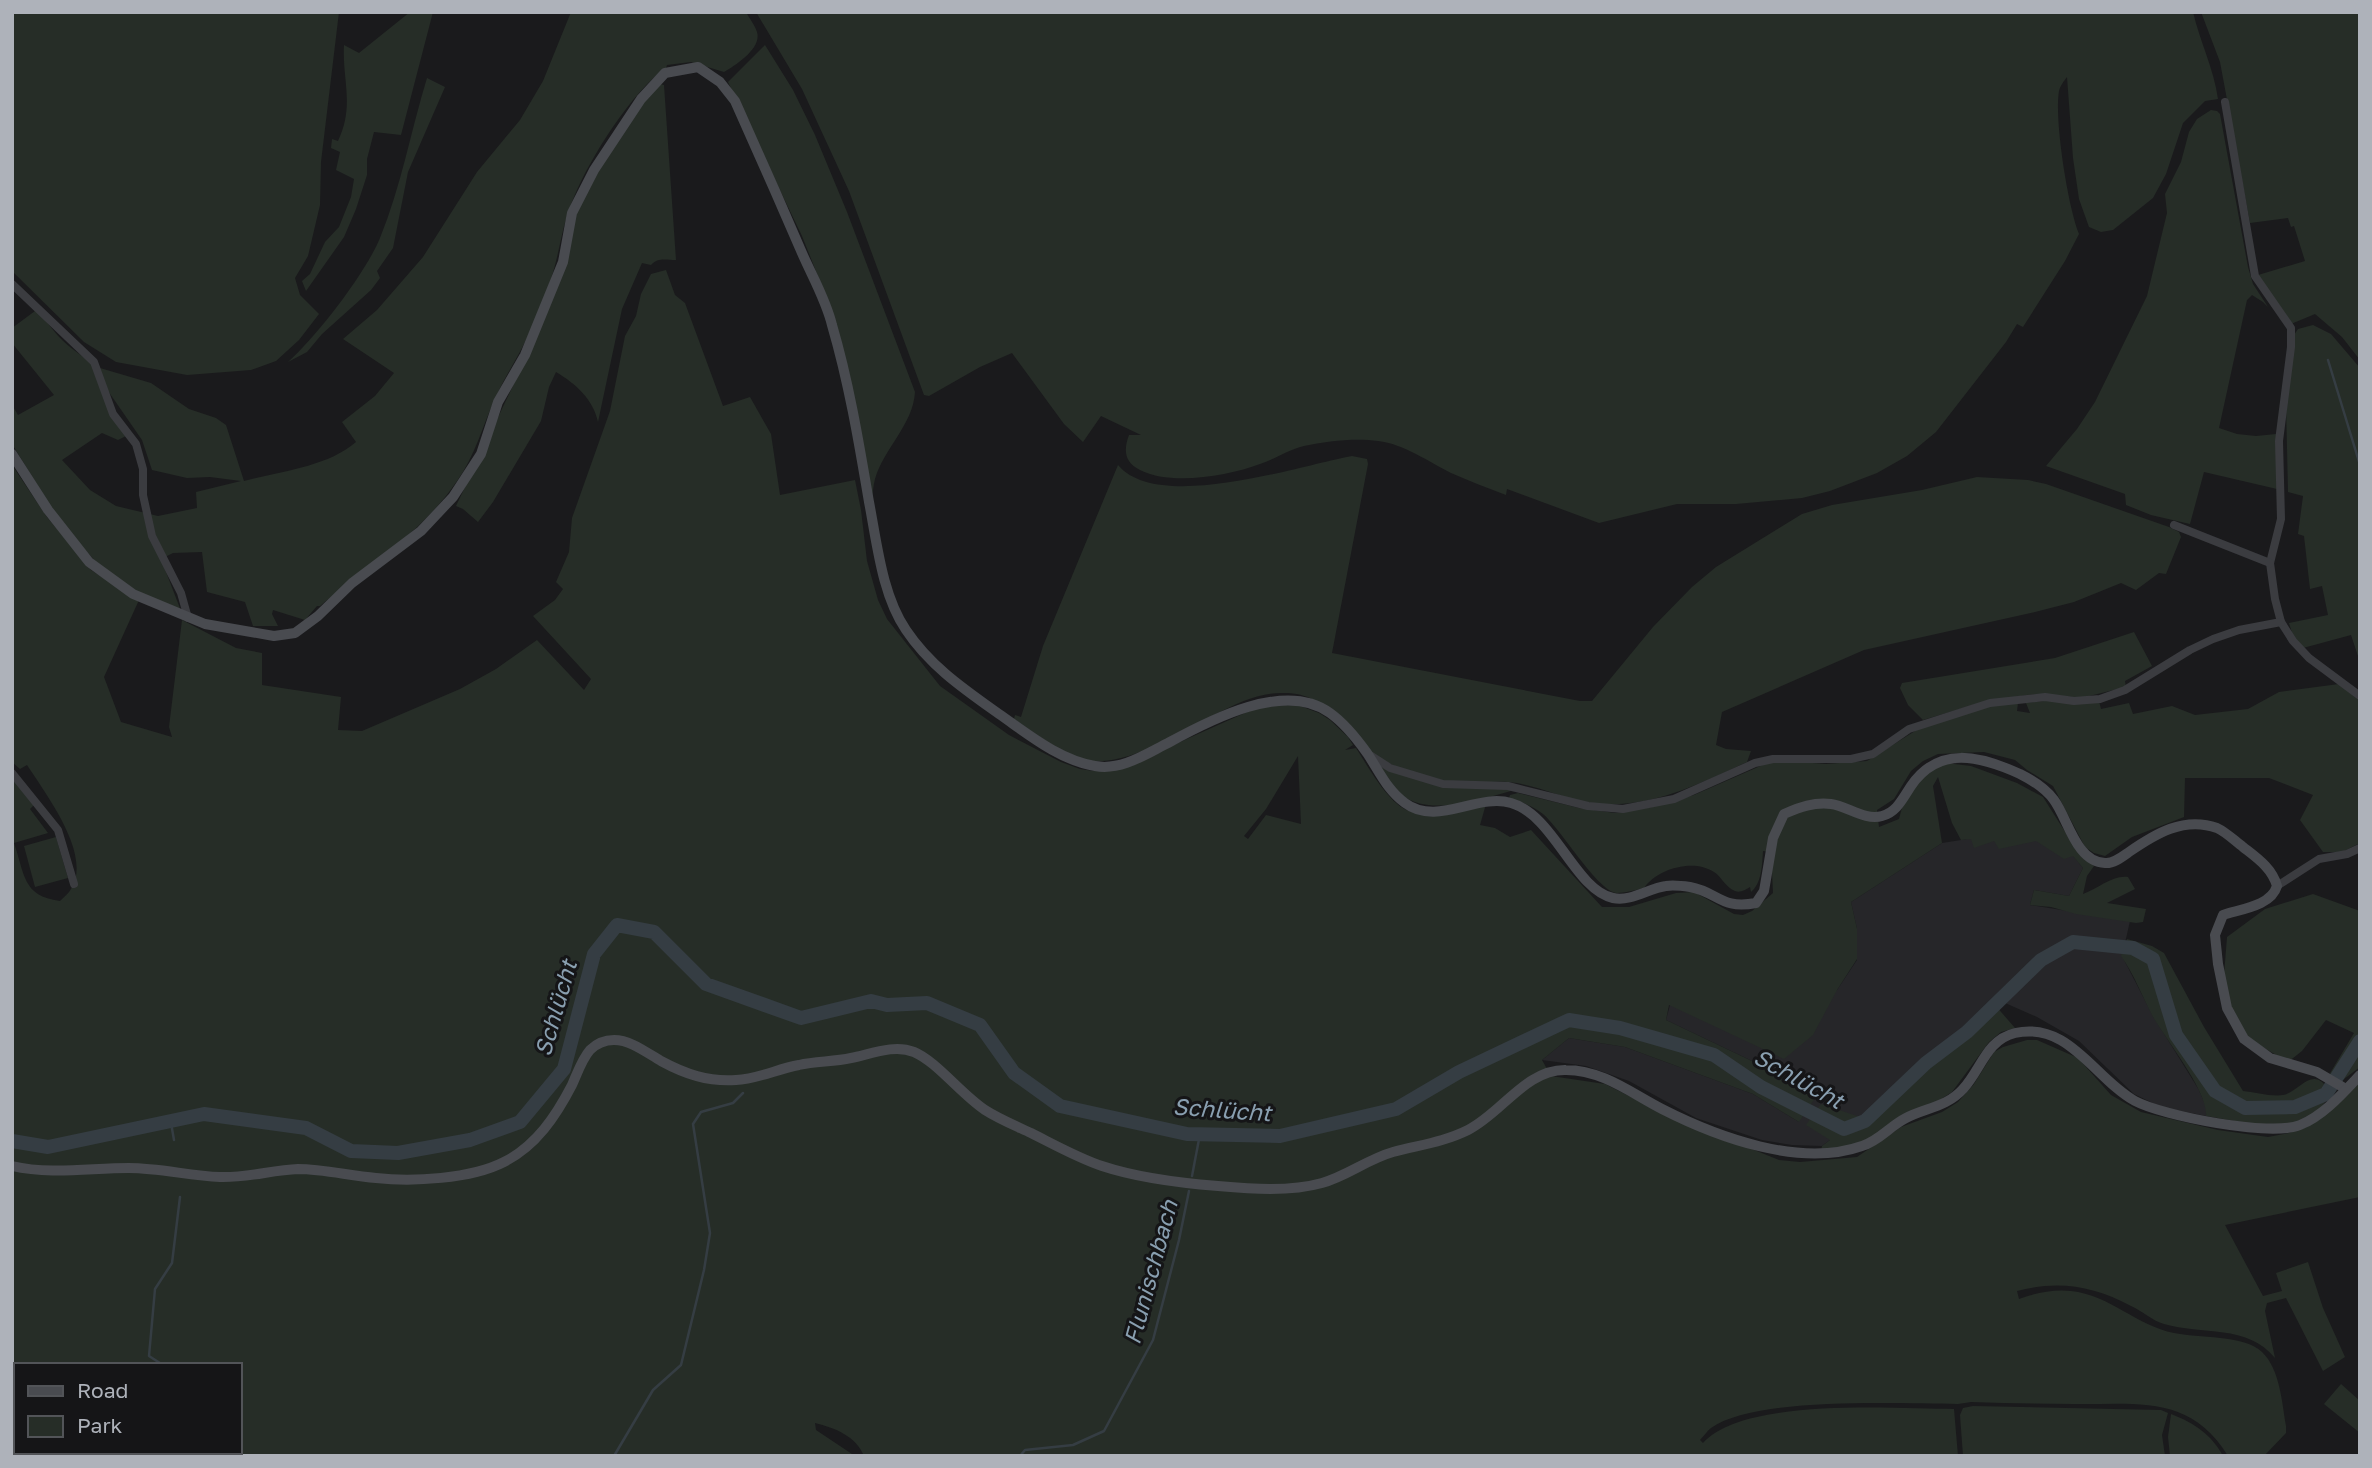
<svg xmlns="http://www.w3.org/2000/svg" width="2372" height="1468" font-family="'Golos Text',sans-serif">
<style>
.built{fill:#262629}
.green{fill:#262d27;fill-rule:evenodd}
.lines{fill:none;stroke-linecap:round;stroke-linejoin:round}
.stream{stroke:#353d43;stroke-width:2.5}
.river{stroke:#353d43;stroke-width:14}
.street{stroke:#3b3c40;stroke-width:8}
.secondary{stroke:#494b50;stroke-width:10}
.labels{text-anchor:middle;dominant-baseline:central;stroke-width:6;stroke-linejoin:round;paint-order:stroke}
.water-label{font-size:23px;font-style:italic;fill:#899fb0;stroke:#151517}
</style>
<rect width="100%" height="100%" fill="#1a1a1c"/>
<!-- built -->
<polygon class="built" points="2050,826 2083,868 2069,896 2034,890 2030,905 2130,921 2122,956 2153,1016 2199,1090 2207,1109 2206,1116 2161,1107 2134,1094 2079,1041 2037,1017 1996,999 1860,1117 1822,1146 1792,1145 1762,1140 1696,1118 1629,1081 1586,1066 1542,1060 1569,1038 1625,1047 1753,1094 1799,1122 1775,1072 1666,1020 1670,1005 1837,990 1857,960 1857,929 1851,902 1942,843"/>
<!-- green -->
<g class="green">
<polygon points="12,12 339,12 321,162 320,205 308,256 295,278 300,295 319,314 299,340 276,361 251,370 187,375 116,362 84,342 12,271"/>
<path d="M410 12H433L401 135 374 132 367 159V175L356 209 344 237 306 291 302 281 310 274 325 242 339 227 351 197 354 179 336 170 340 152 331 148 332 139 338 141C355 105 342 80 344 45L359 53Z"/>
<path d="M571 12H746C749 18 755 25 757 32 762 48 736 65 724 72L691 62 667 65 666 68C632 91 590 158 574 197 562 223 560 252 551 279 544 298 536 319 527 338 517 359 504 378 495 399 482 427 475 456 457 481 422 533 367 566 320 606H317L305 620 273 610 272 614 278 626H253L245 602 207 592 202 552 173 553 161 559 181 611 132 589 101 568 81 545 51 507 12 444V405L18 415 54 395 12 343V328L35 311C44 317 47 323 54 331 64 344 79 354 92 363 100 391 109 413 126 436L118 440 102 433 62 460 90 490 116 506 158 516 197 508 196 492 241 481 210 477 187 478 152 470 142 440 106 388 100 368 151 383 189 409 216 418 226 425 244 481C281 471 327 467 356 442L342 422 375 396 394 373 343 339 377 310 423 257 477 172 520 120 543 81Z"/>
<path d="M756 12H2193C2200 42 2214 69 2218 99L2205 101 2183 123 2166 174 2153 198 2113 230 2101 232 2089 227 2079 199 2073 158 2067 77C2064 81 2060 86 2059 91 2054 119 2068 207 2079 234L2065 261 2023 327 2017 324 2006 342 1936 432 1907 456 1877 473 1830 491 1802 498 1736 504H1677L1599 523 1507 489 1506 495C1488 488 1469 481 1451 473 1429 462 1404 444 1378 441 1355 438 1327 441 1304 446 1288 450 1275 459 1260 464 1228 476 1171 486 1140 470 1125 463 1123 451 1129 435H1141L1101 416 1083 442 1064 424 1012 353 980 367 929 396 924 395 849 191 802 89Z"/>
<polygon points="2201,12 2360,12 2360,360 2342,337 2315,314 2291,324 2258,275 2305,261 2294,226 2291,227 2288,218 2250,223 2220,62"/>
<path d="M765 45 793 90 815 135 847 212 915 392C913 425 884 448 875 479 873 486 873 494 871 502L835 319 802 236 728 82Z"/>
<path d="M427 78 445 87 408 172 393 248 377 271 380 278 371 290 322 334 307 352 288 362C317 336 365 274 380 238 401 187 411 130 427 78Z"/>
<path d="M660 84 664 85 676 260C666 260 658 257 651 265L642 263 622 309 598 422C593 399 576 384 556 372L549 387 541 421 493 502 478 522 463 509 456 506 529 352 574 218 589 185 643 100Z"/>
<polygon points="2211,110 2217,111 2220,114 2248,267 2253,284 2268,307 2263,302 2252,295 2247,300 2219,428 2237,434 2256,436 2276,434 2277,489 2204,472 2190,524 2151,515 2126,505 2125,494 2046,466 2077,429 2095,402 2147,296 2167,213 2165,194 2181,162 2189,132 2197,119"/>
<path d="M666 270 675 295 685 303 723 406 750 397 771 434 780 495 855 480 861 510 867 561 878 600 887 619 940 686 1009 735 1061 762 1080 769 1093 771 1131 764 1256 708 1295 704 1319 713 1330 720 1348 737 1353 745 1345 750 1356 748C1368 766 1391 810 1414 812 1434 814 1466 806 1486 804L1480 825 1495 828 1510 837 1531 830 1602 907H1629L1676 893 1694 892 1734 914 1743 915 1752 911 1773 893 1771 852 1763 851C1762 865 1762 883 1751 892L1750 887C1745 890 1740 893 1735 891 1725 887 1722 877 1714 872 1693 858 1657 869 1644 888 1635 890 1625 893 1617 893 1598 892 1561 829 1543 814 1533 806 1522 802 1509 798L1510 795 1518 793 1579 808 1615 813 1652 807 1694 795 1774 760 1826 764 1867 761 1923 726 1990 705 2018 703 2017 711 2030 713 2026 703 2044 701H2099L2101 709 2129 703 2133 714 2172 706 2195 715 2248 709 2279 692 2339 684 2360 701V843L2342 852H2323L2300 820 2313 795 2269 778H2185L2184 817 2132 837 2105 856 2094 853 2085 847 2053 786 2027 770 2015 760 1984 752 1938 754 1923 761 1911 771 1894 799 1877 810 1879 827 1899 819 1903 804 1924 772 1946 763 1971 766 2017 783 2043 797 2076 849 2094 866 2087 876 2083 894C2098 889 2112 875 2128 877L2135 889 2107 903 2146 909 2143 922 2136 923 2076 914 2051 907 2030 905 2034 890 2069 896 2083 868 2073 856 2064 859 2036 841 1999 849 1994 841 1974 848 1971 839 1961 840 1952 823 1938 777 1933 786 1942 843 1851 902 1857 929V959L1837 990 1813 1035 1784 1059 1669 1005 1666 1020 1775 1072 1815 1098 1799 1122 1753 1094 1625 1047 1569 1038 1542 1060 1551 1076 1605 1084 1663 1113 1779 1160 1800 1162 1857 1157 1901 1127 1942 1112 1958 1102 1974 1084 1994 1052 2003 1047 2027 1040H2037L2078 1058 2111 1095 2141 1112 2218 1130 2268 1137 2289 1133 2307 1127 2360 1082V1197L2225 1225 2263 1296 2282 1291 2276 1273 2308 1262 2323 1308 2345 1357 2323 1371 2286 1298 2267 1303 2265 1311 2275 1358C2248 1324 2201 1335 2164 1324 2153 1321 2142 1311 2131 1306 2093 1286 2059 1280 2017 1291L2019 1299C2035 1293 2053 1289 2071 1291 2110 1295 2137 1326 2174 1333 2197 1338 2245 1335 2262 1352 2280 1369 2282 1403 2286 1426V1433L2264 1456H2228C2190 1394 2137 1405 2074 1404 2040 1404 2006 1403 1971 1402L1958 1404C1900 1404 1757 1396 1711 1428 1707 1431 1704 1436 1700 1440L1703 1443C1744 1397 1894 1409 1954 1409L1958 1456H864C856 1436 835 1428 815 1423L816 1430 855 1456H12V777L35 804 30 809 48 833 14 843C25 874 22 896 60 901 64 897 69 893 71 889 93 855 45 793 27 765L20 769 12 762V465L47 517 91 570 139 600 104 677 121 722 172 737 169 727 182 620 236 648 262 653V685L341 697 338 730 362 731 460 689 496 669 537 640 584 690 591 679 533 616 555 600 563 589 556 582 569 552 572 518 610 411 625 336 636 316 641 294 651 274ZM1298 756 1301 824 1266 815 1248 839 1244 836 1266 809ZM16 1365H240V1452H16Z"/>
<polygon points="2313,325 2331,334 2360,368 2360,662 2351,635 2303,648 2293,636 2289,623 2328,615 2322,586 2310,589 2304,536 2298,534 2303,496 2288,492 2286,404 2294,335 2298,329"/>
<path d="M1352 456 1367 459 1368 464 1332 653 1580 701H1592L1653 627 1692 587 1716 567 1802 514 1832 505 1922 490 1977 477 2028 480 2046 484 2169 527 2179 532 2181 537 2166 574 2159 573 2136 590 2121 583 2074 602 2035 612 1864 650 1722 712 1716 745 1726 749 1751 751 1747 762C1695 786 1644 812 1585 802 1559 797 1534 784 1508 782 1488 781 1469 784 1449 782 1431 780 1395 768 1379 758 1344 735 1331 691 1281 693 1257 693 1236 704 1216 714 1181 731 1122 771 1083 759 1057 751 1036 734 1014 719L1015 715 1021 717 1043 646 1118 465C1158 513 1298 466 1352 456Z"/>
<polygon points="2134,632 2152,666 2125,681 2126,687 2081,698 2044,694 2027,695 1980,703 1923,720 1908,705 1900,688 1902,683 2055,658"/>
<path d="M1375 763 1402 775 1514 790C1478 800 1425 820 1394 789 1387 782 1381 771 1375 763Z"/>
<polygon points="56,837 68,878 35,887 24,846"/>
<polygon points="2313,894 2360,911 2360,1067 2344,1079 2338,1081 2329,1075 2354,1033 2326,1020 2302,1051 2288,1062 2249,1039 2231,1007 2224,975 2227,937 2265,909"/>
<path d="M2127 939 2152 946 2164 953 2204 1027 2243 1091C2254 1092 2272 1097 2283 1095 2300 1092 2314 1062 2330 1093 2309 1141 2245 1122 2206 1116 2208 1091 2165 1039 2152 1015 2142 996 2134 974 2121 956Z"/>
<polygon points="1995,1005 2015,1028 2001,1032 1989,1042 1952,1092 1938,1101 1858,1145 1821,1151 1822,1146 1830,1140 1806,1125 1821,1104 1860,1117 1932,1053"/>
<polygon points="2341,1384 2360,1401 2360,1433 2324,1404"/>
<polygon points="1973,1406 2161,1410 2168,1413 2162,1435 2165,1456 1963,1456 1960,1415 1963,1408"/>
<path d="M2171 1414C2194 1423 2211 1434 2223 1456H2170L2168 1437Z"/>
</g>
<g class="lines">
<!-- stream -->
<g class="stream">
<polyline points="2328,360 2360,465"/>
<polyline points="171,1123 174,1140"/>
<polyline points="1192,1176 1200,1134"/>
<polyline points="163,1365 149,1356 155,1289 172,1263 180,1197"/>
<polyline points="189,1452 190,1456"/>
<polyline points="614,1456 653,1390 681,1365 704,1270 710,1233 693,1124 701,1112 733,1103 743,1093"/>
<polyline points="1020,1456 1025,1450 1073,1445 1104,1431 1153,1340 1179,1240 1189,1191"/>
</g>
<!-- river -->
<polyline class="river" points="12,1141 48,1147 204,1114 306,1128 351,1151 398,1153 470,1140 520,1122 564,1069 594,954 617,925 654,932 706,984 801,1018 871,1001 887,1005 927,1003 980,1025 1014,1073 1060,1106 1187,1134 1280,1136 1396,1109 1459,1072 1569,1020 1620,1028 1714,1055 1761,1087 1844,1129 1865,1121 1926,1063 1967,1032 2041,960 2073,942 2133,948 2153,959 2176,1035 2215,1091 2245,1108 2295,1107 2326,1094 2360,1041"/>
<!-- street -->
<g class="street">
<polyline points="2225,102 2255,276 2291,328 2291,347 2279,441 2281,519 2270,563 2275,599 2281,622 2293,641 2309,658 2360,696"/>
<polyline points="12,284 94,362 113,414 136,444 143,469 143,495 152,536 181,593 188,618"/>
<polyline points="2174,525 2270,563"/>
<polyline points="1370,755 1390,768 1443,784 1508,786 1588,806 1623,809 1674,799 1755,763 1773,759 1851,759 1873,754 1909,729 1990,703 2045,697 2074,701 2100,699 2125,690 2190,650 2213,639 2239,630 2281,622"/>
<polyline points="12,773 58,830 74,884"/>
<polyline points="2277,886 2319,859 2347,854 2360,848"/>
</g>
<!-- secondary -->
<g class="secondary">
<path d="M12 454 48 510 89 562 133 594 205 624 274 636 295 633 318 616 352 583 421 531 453 497 481 454 498 402 525 355 563 262 572 213 594 170 641 99 665 73 698 67 720 82 735 101C758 152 780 202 802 253 812 276 826 300 832 325 849 383 859 443 869 502 877 543 882 595 906 630 930 666 964 689 999 714 1028 734 1059 760 1095 766 1121 771 1146 754 1168 743 1210 720 1285 680 1330 713 1344 723 1357 739 1367 753 1379 771 1387 790 1405 803 1437 827 1477 793 1511 803 1554 815 1575 890 1613 898 1631 902 1649 888 1666 886 1672 885 1683 886 1690 887 1718 892 1721 910 1756 903L1764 891 1773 838 1784 814C1800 807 1814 802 1831 804 1847 806 1865 821 1882 816 1897 812 1903 798 1911 786 1939 745 1980 756 2020 774 2032 780 2046 789 2054 800 2068 819 2076 862 2105 863 2113 864 2122 857 2129 852 2155 834 2184 816 2217 828 2226 832 2235 841 2243 847 2257 858 2272 868 2277 886 2271 906 2241 909 2223 915L2215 935 2218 964 2227 1008 2244 1039 2270 1058 2317 1072 2346 1089"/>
<path d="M12 1166C51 1175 90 1168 129 1168 160 1168 190 1176 220 1177 247 1178 272 1170 298 1169 324 1169 350 1176 376 1178 412 1182 471 1179 504 1162 536 1146 556 1116 572 1085 577 1074 582 1059 590 1050 596 1044 605 1040 614 1040 631 1040 647 1053 661 1061 685 1074 708 1082 736 1080 758 1079 777 1069 799 1065 816 1061 833 1062 851 1058 871 1054 894 1044 914 1052 936 1061 962 1095 985 1110 999 1119 1016 1126 1031 1133 1055 1145 1078 1158 1102 1166 1138 1178 1180 1183 1218 1186 1251 1189 1290 1192 1322 1183 1347 1176 1368 1159 1393 1152 1419 1145 1444 1142 1468 1130 1502 1113 1526 1069 1566 1070 1602 1070 1631 1093 1662 1109 1717 1137 1800 1168 1862 1146 1879 1141 1890 1126 1906 1118 1925 1108 1947 1107 1963 1089 1981 1070 1986 1040 2015 1033 2069 1021 2094 1078 2135 1101 2163 1116 2271 1137 2300 1125 2323 1116 2343 1093 2360 1075"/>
</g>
</g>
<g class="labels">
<!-- water labels -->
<g class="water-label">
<text transform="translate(555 1008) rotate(-74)">Schlücht</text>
<text transform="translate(1799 1078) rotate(29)">Schlücht</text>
<text transform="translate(1222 1109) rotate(4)">Schlücht</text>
<text transform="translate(1150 1272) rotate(-75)">Flunischbach</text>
</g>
</g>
<!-- border -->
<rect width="2372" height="1468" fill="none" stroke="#aeb2ba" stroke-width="28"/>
<!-- legend -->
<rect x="14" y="1363" width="228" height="91" fill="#151517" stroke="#525458" stroke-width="2"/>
<rect x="28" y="1386" width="35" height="10" fill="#494b50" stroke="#525458" stroke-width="2"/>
<text x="77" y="1398" font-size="21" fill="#aeb2ba">Road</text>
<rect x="28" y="1416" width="35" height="21" fill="#262d27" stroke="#525458" stroke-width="2"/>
<text x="77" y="1433" font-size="21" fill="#aeb2ba">Park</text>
</svg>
